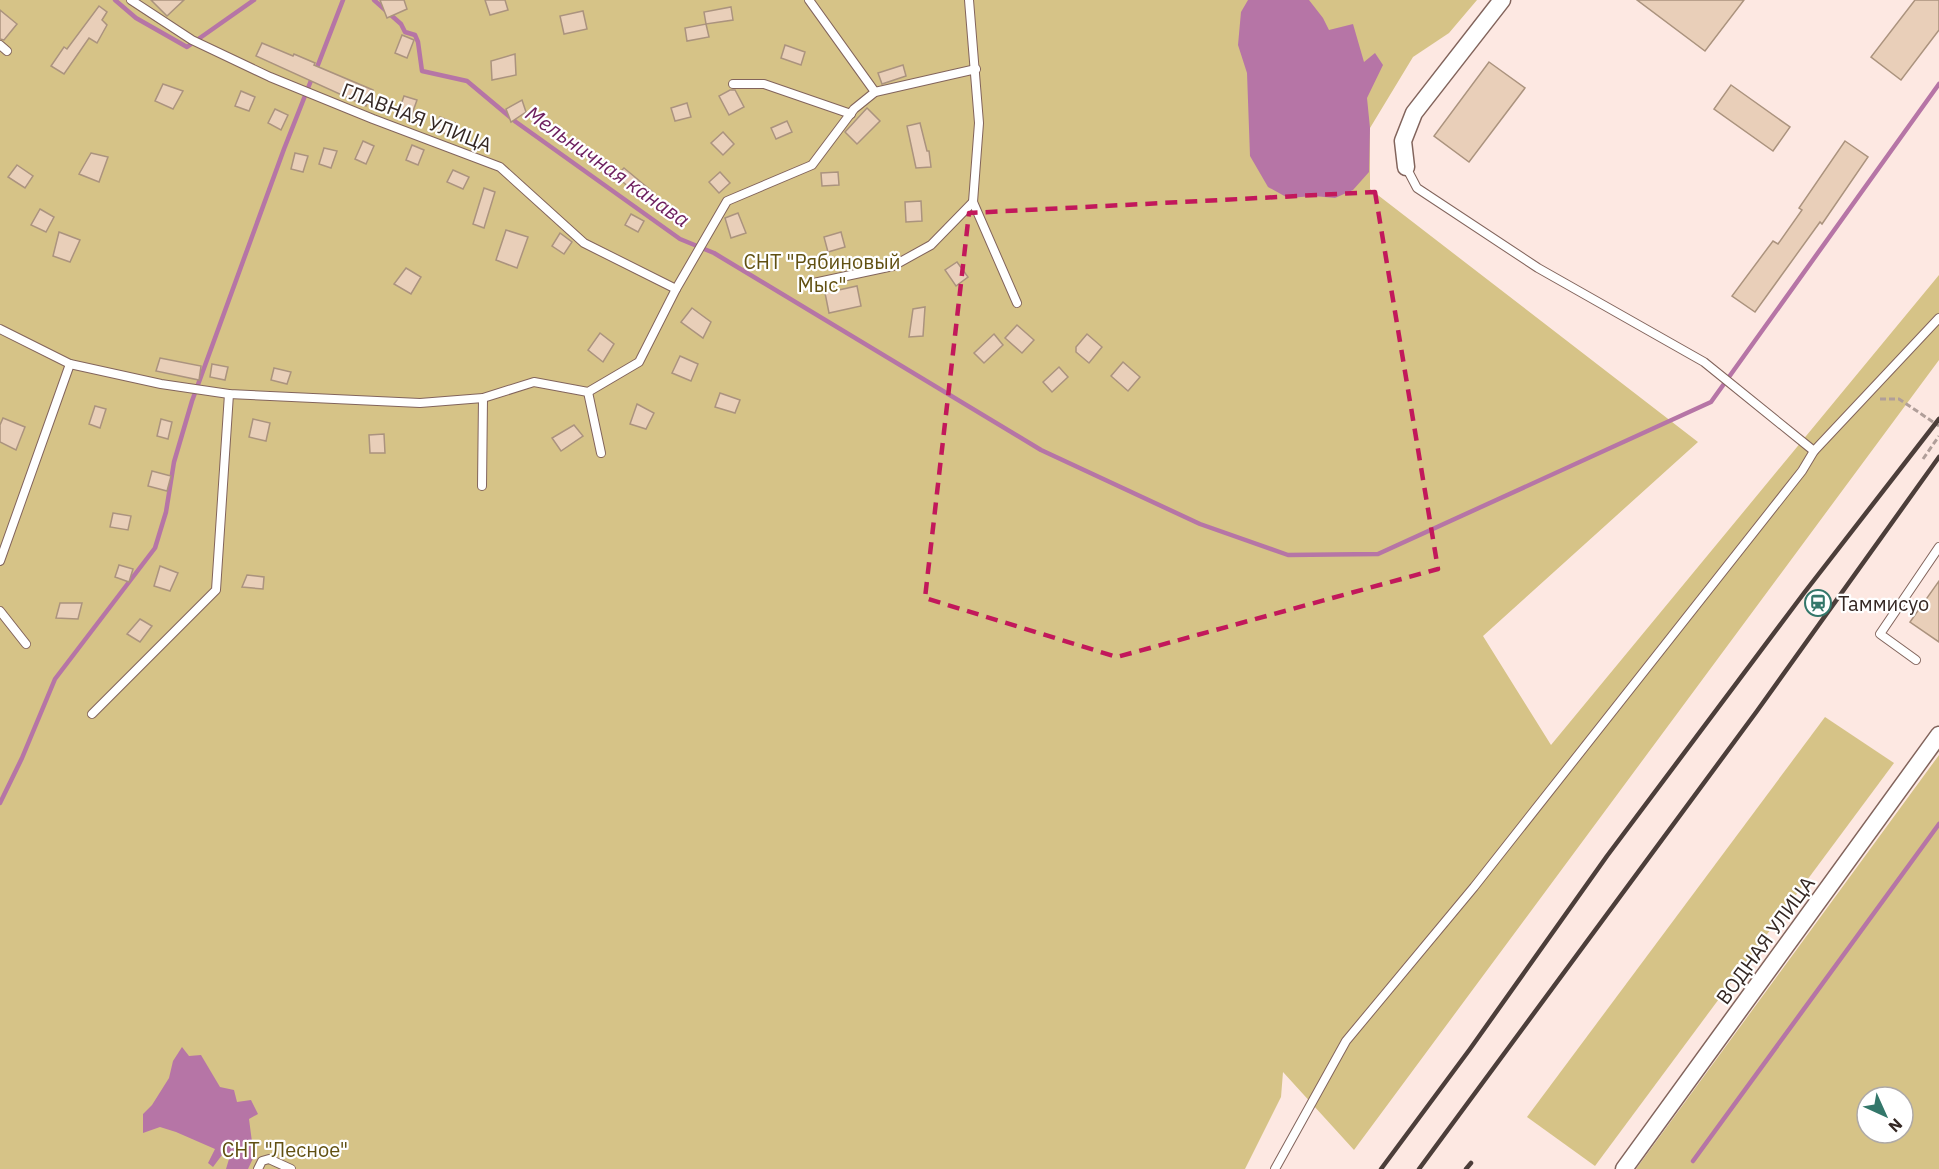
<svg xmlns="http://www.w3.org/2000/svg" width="1939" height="1169" font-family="'IBM Plex Sans',sans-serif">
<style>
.green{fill:#d6c387;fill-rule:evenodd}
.water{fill:#b675a6}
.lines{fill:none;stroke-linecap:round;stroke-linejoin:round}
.stream{stroke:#b675a6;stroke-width:4.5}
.building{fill:#e9cfb9;stroke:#ab937e;stroke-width:1.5}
.service-casing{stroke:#82645c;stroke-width:10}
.minor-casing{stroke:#82645c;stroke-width:19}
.path{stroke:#b09e99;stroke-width:3;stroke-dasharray:6 3;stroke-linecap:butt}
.service{stroke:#fff;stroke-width:8}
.minor{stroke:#fff;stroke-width:16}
.rail{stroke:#4c3e3a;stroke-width:4.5}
.marked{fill:none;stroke:#c2185b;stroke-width:4.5;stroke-dasharray:12 8;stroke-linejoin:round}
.labels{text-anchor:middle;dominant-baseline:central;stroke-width:4.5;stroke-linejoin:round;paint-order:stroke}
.street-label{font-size:20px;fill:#342723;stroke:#fff}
.park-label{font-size:20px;fill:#615012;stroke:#fff}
.poi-label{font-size:20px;fill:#342723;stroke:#fff;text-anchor:start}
.water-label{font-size:21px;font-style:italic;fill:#6d1e5e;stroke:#fff}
</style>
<rect width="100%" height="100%" fill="#fde8e2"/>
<!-- green -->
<g class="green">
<polygon points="0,0 1477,0 1449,33 1413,57 1370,128 1370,189 1698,442 1483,636 1551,745 1939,275 1939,360 1354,1150 1283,1072 1281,1097 1245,1169 0,1169"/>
<polygon points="1825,717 1894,763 1595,1166 1527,1117"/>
<path d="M1939 755V1169H1636ZM1867 1097H1903V1133H1867Z"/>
</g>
<!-- water -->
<g class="water">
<polygon points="1248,0 1309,0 1323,18 1329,30 1353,24 1364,62 1375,53 1383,65 1367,98 1370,128 1369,172 1353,190 1335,198 1314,196 1288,198 1268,187 1250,156 1247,73 1238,45 1241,12"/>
<polygon points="182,1047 189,1056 201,1055 220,1087 234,1090 237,1102 251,1100 258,1114 249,1119 252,1142 257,1150 248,1169 226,1169 229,1159 222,1155 213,1167 208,1163 215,1149 176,1132 160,1127 143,1133 143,1114 152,1105 169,1078 173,1061"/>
</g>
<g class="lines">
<!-- stream -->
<g class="stream">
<polyline points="115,0 136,18 187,47 254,0"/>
<polyline points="374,0 401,24 405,32 415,35 418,42 422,71 467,81 516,122 680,239 714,253 1041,450 1200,524 1288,555 1378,554 1711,402 1939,84"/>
<polyline points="316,70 343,0"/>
<polyline points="0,803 22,758 55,679 155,548 166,512 174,462 192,401 284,149 312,78"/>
<polyline points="1693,1161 1939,824"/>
</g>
</g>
<!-- building -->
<g class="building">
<polygon points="151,0 184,0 167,16"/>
<polygon points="380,0 404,0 407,9 387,18"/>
<polygon points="485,0 505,0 508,10 490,15"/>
<polygon points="1637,0 1744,0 1705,51"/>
<polygon points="1915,0 1939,0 1939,30 1901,80 1871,57"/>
<polygon points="99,6 107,12 102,20 107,25 97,43 89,38 64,74 51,66 64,47 67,49"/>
<polygon points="731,7 733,20 706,24 704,12"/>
<polygon points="0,10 17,24 4,40 0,39"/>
<polygon points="583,11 587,29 564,34 560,16"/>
<polygon points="706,24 709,37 687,41 685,28"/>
<polygon points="402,35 414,40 407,58 395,53"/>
<polygon points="262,43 293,56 294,54 315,63 314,65 373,90 366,106 256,56"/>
<polygon points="785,45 805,52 801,65 781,58"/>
<polygon points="515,54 516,75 492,80 491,61"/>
<polygon points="1489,62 1525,88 1469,162 1434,136"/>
<polygon points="903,65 906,76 882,84 878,73"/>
<polygon points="163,84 183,91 173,109 155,101"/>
<polygon points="1731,85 1790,127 1773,151 1714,109"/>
<polygon points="730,90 735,90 744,107 729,115 719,96"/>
<polygon points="241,91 255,97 249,111 235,106"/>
<polygon points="404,96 417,100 411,117 398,113"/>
<polygon points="522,100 526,112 511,122 506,109"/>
<polygon points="687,103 691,117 675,121 671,108"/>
<polygon points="867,108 880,121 857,144 845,132"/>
<polygon points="275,109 288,115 281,130 268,123"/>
<polygon points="440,117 455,123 450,136 435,129"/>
<polygon points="787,121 792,132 776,139 771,128"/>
<polygon points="920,123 927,151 929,151 931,167 916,168 907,126"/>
<polygon points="723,132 734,144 723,155 711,143"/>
<polygon points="363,141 374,146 366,164 355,159"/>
<polygon points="1845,141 1868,157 1822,224 1820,222 1755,312 1732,296 1773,241 1778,244 1802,210 1799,208"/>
<polygon points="412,145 424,150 418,165 406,160"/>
<polygon points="324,148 337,151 331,168 319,164"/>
<polygon points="91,153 108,157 99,182 79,174"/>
<polygon points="295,153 308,156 303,172 291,169"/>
<polygon points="17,165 33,176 25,188 8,177"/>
<polygon points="624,168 654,193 646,202 616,176"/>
<polygon points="453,170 469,177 463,189 447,182"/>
<polygon points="720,172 730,183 719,193 709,182"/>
<polygon points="838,172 839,185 822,186 821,173"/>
<polygon points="484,188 495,192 484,228 473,224"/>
<polygon points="921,201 922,221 906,222 905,202"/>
<polygon points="40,209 54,217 46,232 31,225"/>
<polygon points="738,213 746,233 731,238 725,218"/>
<polygon points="631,214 644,221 638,232 625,225"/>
<polygon points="506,230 528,237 517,268 496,260"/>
<polygon points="59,232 80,240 70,262 53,256"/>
<polygon points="841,232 845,247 828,252 824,237"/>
<polygon points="560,233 572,242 564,254 552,246"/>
<polygon points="957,262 968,277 956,286 945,270"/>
<polygon points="406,268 421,277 411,294 394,284"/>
<polygon points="857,286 861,306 829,313 825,293"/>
<polygon points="925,307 923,336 909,337 913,309"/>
<polygon points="692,308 711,322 703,338 681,322"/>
<polygon points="1017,325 1034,340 1022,353 1005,338"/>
<polygon points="600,333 614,344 603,362 588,350"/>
<polygon points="994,334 1003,345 984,363 974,353"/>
<polygon points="1087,334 1102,347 1089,363 1076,352 1076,347"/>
<polygon points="680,356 698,364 691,381 672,373"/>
<polygon points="160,358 201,366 199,380 156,371"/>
<polygon points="1123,362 1140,377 1128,391 1111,376"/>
<polygon points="212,364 228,367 225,380 210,377"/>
<polygon points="1059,367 1068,377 1052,392 1043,382"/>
<polygon points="274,368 291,372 287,384 271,380"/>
<polygon points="720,393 740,400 735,413 715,407"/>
<polygon points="637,404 654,413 646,429 630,424"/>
<polygon points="95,406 106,409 100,428 89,424"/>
<polygon points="3,418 25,427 16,450 0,442 0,425"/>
<polygon points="161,419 172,422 168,439 157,436"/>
<polygon points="253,419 270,423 266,441 249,437"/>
<polygon points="574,425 583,436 561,451 552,438"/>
<polygon points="384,434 385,453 370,453 369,435"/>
<polygon points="152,471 171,476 167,491 148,486"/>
<polygon points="113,513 131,516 128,530 110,527"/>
<polygon points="119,565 133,569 129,582 115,577"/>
<polygon points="160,566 178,573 170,591 154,586"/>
<polygon points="247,575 264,577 263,589 242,587"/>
<polygon points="1939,581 1939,642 1910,622"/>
<polygon points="60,603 82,603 78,619 56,618"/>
<polygon points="140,619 152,626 140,642 127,634"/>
</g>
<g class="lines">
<defs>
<g id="service">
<polyline points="131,0 192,40 270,77 373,119 500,167 584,243 676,289"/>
<polyline points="809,0 875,92"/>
<polyline points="969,0 979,123 973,202 1017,303"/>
<polyline points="0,45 7,51"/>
<polyline points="733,84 764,84 851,114"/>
<polyline points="1406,167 1417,188 1538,268 1704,362 1814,451"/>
<polyline points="809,284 893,266 931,245 973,202"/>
<polyline points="0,329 70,364 161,384 229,394 420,403 483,398 534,382 588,392 639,362 676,289 727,201 812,165 854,109 875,92 976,69"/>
<polyline points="588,392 601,453"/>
<polyline points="482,486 483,398"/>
<polyline points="0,561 70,364"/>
<polyline points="0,611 26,644"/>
<polyline points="1916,660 1880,634 1939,547"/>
<polyline points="92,714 216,590 229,394"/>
<polyline points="258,1169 262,1161 269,1159 291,1169"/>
<polyline points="1275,1169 1346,1041 1474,887 1802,471 1814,451 1939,318"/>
</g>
<g id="minor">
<polyline points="1406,167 1403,141 1414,113 1502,0"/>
<polyline points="1624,1169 1939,735"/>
</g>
</defs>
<!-- service casing -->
<use href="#service" class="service-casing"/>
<!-- minor casing -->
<use href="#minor" class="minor-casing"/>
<!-- path -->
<g class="path">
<polyline points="1880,399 1899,399 1939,426"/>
<polyline points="1923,459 1939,436"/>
</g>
<!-- service -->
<use href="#service" class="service"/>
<!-- minor -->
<use href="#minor" class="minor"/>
<!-- rail -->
<g class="rail">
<polyline points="1381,1169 1470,1049 1607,856 1804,593 1939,419"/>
<polyline points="1419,1169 1757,711 1939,457"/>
<polyline points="1466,1169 1471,1163"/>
</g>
</g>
<!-- marked area -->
<path class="marked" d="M1375 192 1438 569 1117 657 925 598 969 213Z"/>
<!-- icons -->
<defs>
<symbol id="station-ring" viewBox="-11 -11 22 22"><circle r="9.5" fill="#fff" stroke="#33776a" stroke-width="1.5"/><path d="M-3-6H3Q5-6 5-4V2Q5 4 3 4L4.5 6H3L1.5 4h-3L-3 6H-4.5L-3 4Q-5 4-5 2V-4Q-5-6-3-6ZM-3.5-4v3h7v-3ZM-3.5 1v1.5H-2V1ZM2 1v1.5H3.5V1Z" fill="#33776a"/></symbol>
</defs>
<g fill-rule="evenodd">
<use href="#station-ring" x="1803" y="588" width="30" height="30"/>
</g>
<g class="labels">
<!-- street labels -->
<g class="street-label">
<text transform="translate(417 117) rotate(21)">ГЛАВНАЯ УЛИЦА</text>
<text transform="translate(1765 940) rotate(-54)">ВОДНАЯ УЛИЦА</text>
</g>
<!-- park labels -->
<g class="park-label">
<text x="822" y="261">СНТ "Рябиновый<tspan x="822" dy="23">Мыс"</tspan></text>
<text x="285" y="1149">СНТ "Лесное"</text>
</g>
<!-- poi labels -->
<g class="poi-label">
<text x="1838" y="603">Таммисуо</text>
</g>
<!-- water labels -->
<g class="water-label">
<text transform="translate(608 166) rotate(35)">Мельничная канава</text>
</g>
</g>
<!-- north arrow -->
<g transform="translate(1885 1115) rotate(135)"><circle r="28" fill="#ffffff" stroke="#aea9a7" stroke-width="1.5"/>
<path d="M0-4.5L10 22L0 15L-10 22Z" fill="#33776a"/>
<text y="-9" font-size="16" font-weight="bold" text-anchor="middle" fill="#342723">N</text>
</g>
</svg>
